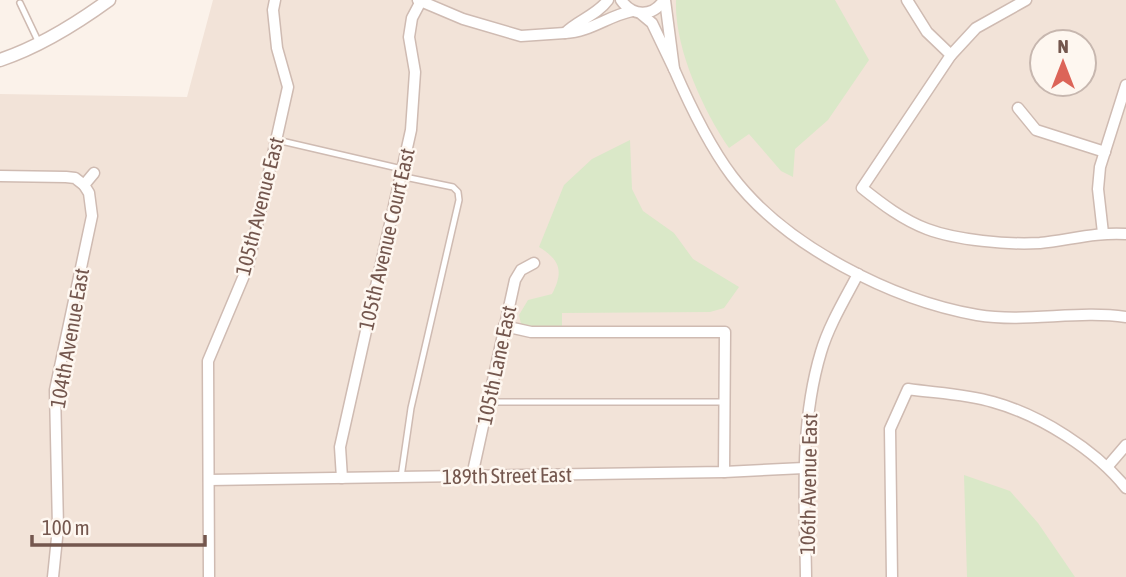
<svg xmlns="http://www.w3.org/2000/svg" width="1126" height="577" font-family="'Asap Condensed',sans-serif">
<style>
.residential{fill:#f2e3d8;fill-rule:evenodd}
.green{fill:#dae8c8}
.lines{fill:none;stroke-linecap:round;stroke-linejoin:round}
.service-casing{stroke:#cfbbb2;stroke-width:8}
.minor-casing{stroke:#cfbbb2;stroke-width:13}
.tertiary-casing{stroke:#cfbbb2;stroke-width:15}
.service{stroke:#fff;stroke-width:5}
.minor{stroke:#fff;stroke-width:10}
.tertiary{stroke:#fff;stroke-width:12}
.labels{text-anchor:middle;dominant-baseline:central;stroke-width:5;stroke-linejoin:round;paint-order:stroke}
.street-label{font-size:21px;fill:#74574e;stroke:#fef7f0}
</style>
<rect width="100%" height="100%" fill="#fbf2ea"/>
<!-- residential -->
<path class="residential" d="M213 0H1126V577H0V94L187 97ZM1042 42H1084V84H1042Z"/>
<!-- green -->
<g class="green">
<path d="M676 0H835L869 60 828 120 795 149 793 177 781 171 749 134 729 148C703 110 674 47 676 0Z"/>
<path d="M630 140 632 189 643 211 674 233 693 259 739 287 724 308 710 312 562 313V326L527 327 521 324 519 315 528 300 552 294C564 271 560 260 539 247L564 185 592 159Z"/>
<polygon points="964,475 1010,491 1038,523 1075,577 967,577"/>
</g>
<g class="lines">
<defs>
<g id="service">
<polyline points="20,3 39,43"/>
<polyline points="277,140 402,169"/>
<polyline points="400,176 453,187 458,192 459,200 411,408 401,477"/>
<polyline points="488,402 725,402"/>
</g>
<g id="minor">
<polyline points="418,0 463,19 521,36 565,33"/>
<path d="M608 0C597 15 578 20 565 33 590 32 608 16 632 11"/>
<path d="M621 0C632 16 652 18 664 0"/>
<path d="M907 0 927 32 951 55 862 188C882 204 903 220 927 229 956 240 1008 245 1040 243 1069 240 1096 232 1126 234"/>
<polyline points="640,13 652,23 674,69 665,0"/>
<polyline points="951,55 976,28 1026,0"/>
<path d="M674 69C690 106 708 144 732 176 785 246 892 300 977 315 1026 323 1077 310 1126 317"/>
<polyline points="1018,108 1036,130 1105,152"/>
<polyline points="0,176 66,177 75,178 84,185 94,173"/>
<polyline points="1103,233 1098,189 1100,167 1126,85"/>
<polyline points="504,326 531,332 725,332 724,472"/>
<polyline points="1108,466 1126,445"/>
<polyline points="472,476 515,280 521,270 534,263"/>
<polyline points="342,478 340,447 411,130 415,72 409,37 412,18 421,1"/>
<polyline points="209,480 724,472 804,468"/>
<polyline points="53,577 58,528 55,390 92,216 89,193 84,185"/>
<polyline points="209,577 208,361 248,266 288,87 277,48 273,10 275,0"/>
<path d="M806 577C805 502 799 425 821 352 829 325 845 299 858 274"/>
<path d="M892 577 890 429 908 389C936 393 966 394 993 402 1040 415 1096 450 1126 488"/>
</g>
<path id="tertiary" d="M0 60C39 47 76 24 109 0"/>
</defs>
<!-- service casing -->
<use href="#service" class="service-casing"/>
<!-- minor casing -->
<use href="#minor" class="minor-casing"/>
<!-- tertiary casing -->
<use href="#tertiary" class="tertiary-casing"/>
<!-- service -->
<use href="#service" class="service"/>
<!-- minor -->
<use href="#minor" class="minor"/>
<!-- tertiary -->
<use href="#tertiary" class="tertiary"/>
</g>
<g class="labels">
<!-- street labels -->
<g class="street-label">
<text transform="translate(259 206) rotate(-76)">105th Avenue East</text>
<text transform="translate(386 239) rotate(-77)">105th Avenue Court East</text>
<text transform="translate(69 338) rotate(-80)">104th Avenue East</text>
<text transform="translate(496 365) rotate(-78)">105th Lane East</text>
<text transform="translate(507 475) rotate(-1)">189th Street East</text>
<text transform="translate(808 484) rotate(-89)">106th Avenue East</text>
</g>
</g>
<!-- north arrow -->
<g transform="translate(1063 63)"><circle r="33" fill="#fef7f0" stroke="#c7b7af" stroke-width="2"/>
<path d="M0-5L12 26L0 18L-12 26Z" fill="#dc6458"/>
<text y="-10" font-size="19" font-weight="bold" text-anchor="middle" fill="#74574e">N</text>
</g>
<!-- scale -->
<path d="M32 535v10h173v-10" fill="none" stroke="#74574e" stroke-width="3.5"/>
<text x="42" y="535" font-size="21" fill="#74574e" stroke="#fef7f0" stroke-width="5" paint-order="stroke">100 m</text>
</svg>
